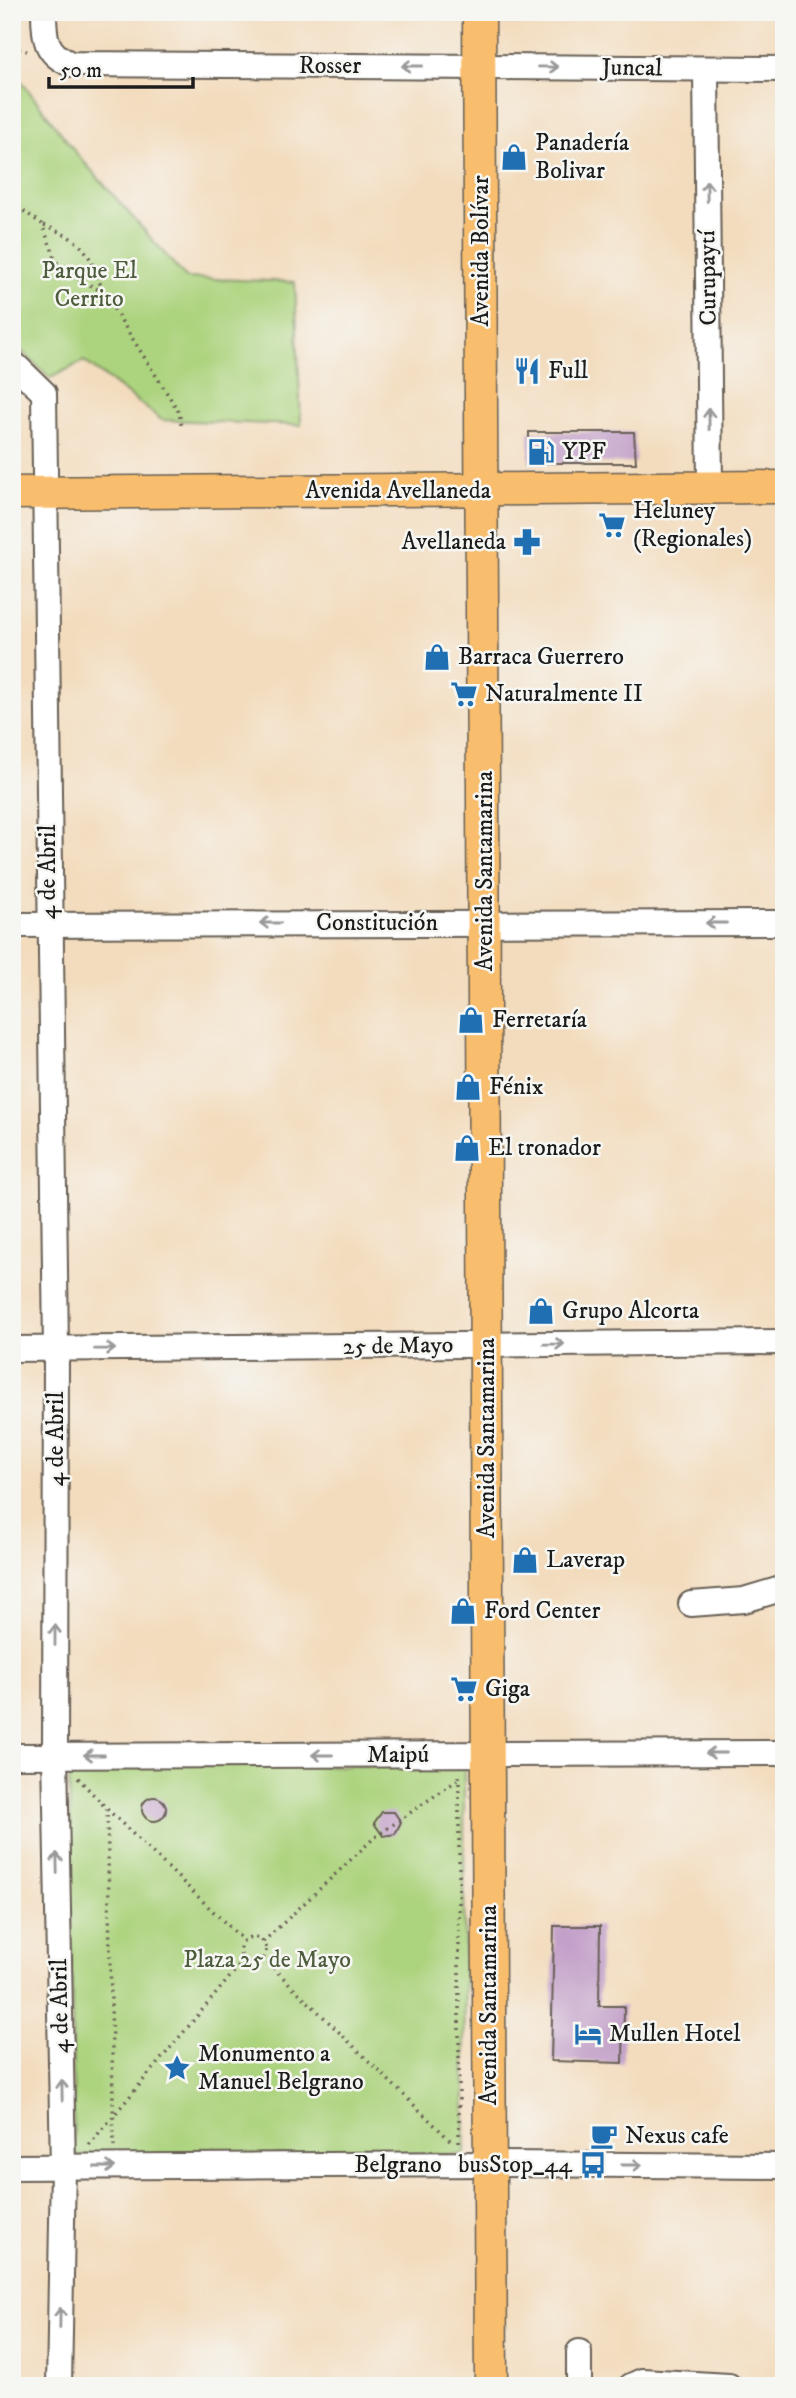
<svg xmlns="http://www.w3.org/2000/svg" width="796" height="2398" font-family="'IM FELL DW Pica',serif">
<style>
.green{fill:#acd37d;stroke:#64784c;stroke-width:2}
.building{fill:#c3a0c9}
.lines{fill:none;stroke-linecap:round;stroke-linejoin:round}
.minor-casing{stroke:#675f54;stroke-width:28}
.major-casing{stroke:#675f54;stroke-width:35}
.path{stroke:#675f54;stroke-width:3.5;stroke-dasharray:2 5;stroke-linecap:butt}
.minor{stroke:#fff;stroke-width:24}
.major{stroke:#f9be6d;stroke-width:32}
.oneway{stroke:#999}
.labels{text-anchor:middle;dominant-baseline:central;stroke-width:5;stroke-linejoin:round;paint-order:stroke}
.street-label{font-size:24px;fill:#1c1c1c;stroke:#f6f6f2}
.poi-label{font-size:24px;fill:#1c1c1c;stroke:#f6f6f2;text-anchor:start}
.park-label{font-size:24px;fill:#4e5c3e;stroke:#f6f6f2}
</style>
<rect width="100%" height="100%" fill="#f6f6f2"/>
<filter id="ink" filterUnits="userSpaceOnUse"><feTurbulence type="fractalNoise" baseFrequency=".0143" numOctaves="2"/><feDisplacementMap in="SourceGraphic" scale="14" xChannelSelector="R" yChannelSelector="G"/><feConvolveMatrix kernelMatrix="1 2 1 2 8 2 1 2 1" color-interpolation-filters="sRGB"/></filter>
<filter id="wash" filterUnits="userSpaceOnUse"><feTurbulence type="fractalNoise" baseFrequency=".00686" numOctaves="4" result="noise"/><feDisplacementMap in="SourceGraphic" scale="28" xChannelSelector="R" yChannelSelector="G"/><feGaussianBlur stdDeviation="1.57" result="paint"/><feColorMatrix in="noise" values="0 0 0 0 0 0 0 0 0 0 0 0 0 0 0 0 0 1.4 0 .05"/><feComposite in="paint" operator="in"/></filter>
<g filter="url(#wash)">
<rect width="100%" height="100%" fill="#f3dcbd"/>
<!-- green -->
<g class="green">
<polygon points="12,69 78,155 186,278 295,282 301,425 162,420 84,361 50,378 12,342"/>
<polygon points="69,1763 464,1767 465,2154 74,2156"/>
</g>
<g id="blocks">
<!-- building -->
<g class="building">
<polygon points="529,432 634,432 636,463 529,463"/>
<circle cx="154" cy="1809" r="12"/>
<polygon points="382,1812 394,1812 401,1822 395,1834 383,1836 374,1823"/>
<polygon points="554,1926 600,1926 599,2006 624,2006 623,2063 551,2061"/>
</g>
</g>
</g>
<g filter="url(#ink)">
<use href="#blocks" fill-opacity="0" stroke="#675f54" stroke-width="2"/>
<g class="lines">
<defs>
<g id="minor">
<path d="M44 12C44 37 45 54 71 64L784 69"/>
<polyline points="706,69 710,487"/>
<polyline points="12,362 44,393 56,1350 55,1755 63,2167 59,2386"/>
<polyline points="12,925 784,923"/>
<polyline points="12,1349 784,1342"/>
<polyline points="691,1604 744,1600 784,1588"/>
<polyline points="12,1756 784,1753"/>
<polyline points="12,2167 490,2164 784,2166"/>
<polyline points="579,2386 579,2352"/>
<polyline points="631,2386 642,2381 729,2386"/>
</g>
<g id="major">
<polyline points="479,12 491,2386"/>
<polyline points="12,493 784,487"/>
</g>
</defs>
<!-- minor casing -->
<use href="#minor" class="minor-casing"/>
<!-- major casing -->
<use href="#major" class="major-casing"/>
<!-- path -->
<g class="path">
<polyline points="12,47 27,51"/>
<polyline points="12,203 42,224 59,268 103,292 179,412 182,429"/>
<path d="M44 225C86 243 88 249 103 292"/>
<polyline points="459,1776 459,2143"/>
<polyline points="78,1778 107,1809 114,2146"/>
<polyline points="107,1809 244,1941"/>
<circle cx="253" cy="1950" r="13"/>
<polyline points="263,1942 375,1837 459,1779"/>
<polyline points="263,1958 452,2142"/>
<polyline points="89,2145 245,1959"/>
</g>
<!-- minor -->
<use href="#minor" class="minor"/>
<!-- major -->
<use href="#major" class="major"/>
</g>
<!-- one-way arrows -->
<defs><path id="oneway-shaft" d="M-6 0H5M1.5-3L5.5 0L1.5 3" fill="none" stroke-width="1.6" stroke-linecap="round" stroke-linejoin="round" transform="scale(1.75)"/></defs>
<g class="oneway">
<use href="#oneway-shaft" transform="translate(412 66) rotate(-180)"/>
<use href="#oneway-shaft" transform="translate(548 67) rotate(1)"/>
<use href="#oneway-shaft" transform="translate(707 191) rotate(-91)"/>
<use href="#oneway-shaft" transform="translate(709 419) rotate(-91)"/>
<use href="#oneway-shaft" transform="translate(270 923) rotate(180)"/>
<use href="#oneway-shaft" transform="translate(716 923) rotate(-180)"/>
<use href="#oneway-shaft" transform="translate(554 1344) rotate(-1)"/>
<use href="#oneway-shaft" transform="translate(105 1349) rotate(-1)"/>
<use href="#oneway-shaft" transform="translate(55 1635) rotate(-90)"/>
<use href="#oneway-shaft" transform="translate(716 1753) rotate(180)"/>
<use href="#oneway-shaft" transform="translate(94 1755) rotate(180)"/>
<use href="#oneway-shaft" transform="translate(322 1755) rotate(180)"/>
<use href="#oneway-shaft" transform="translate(57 1863) rotate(-91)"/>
<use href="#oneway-shaft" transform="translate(62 2090) rotate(-91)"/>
<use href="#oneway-shaft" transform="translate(632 2165)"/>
<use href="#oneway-shaft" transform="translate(105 2167)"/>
<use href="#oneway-shaft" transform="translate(60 2318) rotate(-89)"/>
</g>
</g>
<!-- icons -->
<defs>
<symbol id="shop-bare" viewBox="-9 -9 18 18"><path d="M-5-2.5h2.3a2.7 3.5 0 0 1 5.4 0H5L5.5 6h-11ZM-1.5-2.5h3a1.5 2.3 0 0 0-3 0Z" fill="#1f6fb2" stroke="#f6f6f2" stroke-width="2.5" paint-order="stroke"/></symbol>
<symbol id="restaurant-bare" viewBox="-9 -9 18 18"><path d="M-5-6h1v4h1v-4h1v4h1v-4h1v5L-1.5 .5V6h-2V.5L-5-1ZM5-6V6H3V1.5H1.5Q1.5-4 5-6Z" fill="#1f6fb2" stroke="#f6f6f2" stroke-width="2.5" paint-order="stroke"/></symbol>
<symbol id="fuel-bare" viewBox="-9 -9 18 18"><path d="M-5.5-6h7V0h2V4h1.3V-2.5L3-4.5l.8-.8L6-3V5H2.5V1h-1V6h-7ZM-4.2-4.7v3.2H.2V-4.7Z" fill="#1f6fb2" stroke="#f6f6f2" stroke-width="2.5" paint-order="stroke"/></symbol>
<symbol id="supermarket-bare" viewBox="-9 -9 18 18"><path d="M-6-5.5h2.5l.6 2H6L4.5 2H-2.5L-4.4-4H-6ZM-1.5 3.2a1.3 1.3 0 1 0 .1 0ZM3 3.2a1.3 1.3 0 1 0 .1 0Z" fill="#1f6fb2" stroke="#f6f6f2" stroke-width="2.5" paint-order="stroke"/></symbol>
<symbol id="pharmacy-bare" viewBox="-9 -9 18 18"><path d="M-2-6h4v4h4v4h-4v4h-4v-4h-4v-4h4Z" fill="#1f6fb2" stroke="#f6f6f2" stroke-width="2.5" paint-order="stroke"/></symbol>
<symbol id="hotel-bare" viewBox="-9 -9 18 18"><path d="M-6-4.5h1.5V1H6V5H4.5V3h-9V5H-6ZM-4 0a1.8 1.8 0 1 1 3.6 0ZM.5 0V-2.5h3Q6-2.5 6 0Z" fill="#1f6fb2" stroke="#f6f6f2" stroke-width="2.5" paint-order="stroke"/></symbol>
<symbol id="sight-bare" viewBox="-9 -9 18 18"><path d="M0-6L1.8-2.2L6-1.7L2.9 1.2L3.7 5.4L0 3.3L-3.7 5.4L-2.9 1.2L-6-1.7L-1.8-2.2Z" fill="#1f6fb2" stroke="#f6f6f2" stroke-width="2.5" paint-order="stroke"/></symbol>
<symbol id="cafe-bare" viewBox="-9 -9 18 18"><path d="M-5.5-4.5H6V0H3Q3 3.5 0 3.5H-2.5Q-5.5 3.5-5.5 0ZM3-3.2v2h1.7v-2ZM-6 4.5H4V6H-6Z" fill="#1f6fb2" stroke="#f6f6f2" stroke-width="2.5" paint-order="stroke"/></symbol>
<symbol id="bus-bare" viewBox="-9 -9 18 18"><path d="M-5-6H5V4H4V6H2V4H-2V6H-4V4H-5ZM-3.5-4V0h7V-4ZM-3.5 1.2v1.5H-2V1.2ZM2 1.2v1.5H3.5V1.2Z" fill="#1f6fb2" stroke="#f6f6f2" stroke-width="2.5" paint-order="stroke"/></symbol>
</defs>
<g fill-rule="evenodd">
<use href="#shop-bare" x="495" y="138" width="38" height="38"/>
<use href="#restaurant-bare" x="508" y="352" width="38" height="38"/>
<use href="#fuel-bare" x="522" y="433" width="38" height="38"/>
<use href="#supermarket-bare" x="593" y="506" width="38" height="38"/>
<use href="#pharmacy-bare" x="508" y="523" width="38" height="38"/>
<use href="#shop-bare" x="418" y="638" width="38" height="38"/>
<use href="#supermarket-bare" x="445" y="675" width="38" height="38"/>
<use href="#shop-bare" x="452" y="1001" width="38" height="38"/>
<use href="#shop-bare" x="449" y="1068" width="38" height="38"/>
<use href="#shop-bare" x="448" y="1129" width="38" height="38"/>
<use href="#shop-bare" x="522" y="1292" width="38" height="38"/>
<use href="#shop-bare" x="506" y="1541" width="38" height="38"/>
<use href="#shop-bare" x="444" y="1592" width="38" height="38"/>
<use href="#supermarket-bare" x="445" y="1670" width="38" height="38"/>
<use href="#hotel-bare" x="569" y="2015" width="38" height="38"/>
<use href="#sight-bare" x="158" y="2049" width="38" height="38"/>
<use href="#cafe-bare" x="585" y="2117" width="38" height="38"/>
<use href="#bus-bare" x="574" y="2146" width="38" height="38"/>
</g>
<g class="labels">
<!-- street labels -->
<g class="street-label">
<text x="330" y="66">Rosser</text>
<text transform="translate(632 68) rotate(1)">Juncal</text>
<text transform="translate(481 251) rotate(-90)">Avenida Bolívar</text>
<text transform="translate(708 278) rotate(-91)">Curupaytí</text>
<text x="398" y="491">Avenida Avellaneda</text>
<text transform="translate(485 871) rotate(-90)">Avenida Santamarina</text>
<text transform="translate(48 872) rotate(-90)">4 de Abril</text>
<text x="377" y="923">Constitución</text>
<text transform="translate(398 1346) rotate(-1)">25 de Mayo</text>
<text transform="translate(487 1438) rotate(-90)">Avenida Santamarina</text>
<text transform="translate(56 1439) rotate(-90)">4 de Abril</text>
<text x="398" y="1755">Maipú</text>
<text transform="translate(489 2005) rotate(-90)">Avenida Santamarina</text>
<text transform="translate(60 2006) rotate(-91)">4 de Abril</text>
<text x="398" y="2165">Belgrano</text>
</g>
<!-- poi labels -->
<g class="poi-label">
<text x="535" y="143">Panadería<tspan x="535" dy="28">Bolivar</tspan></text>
<text x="548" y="371">Full</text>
<text x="562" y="452">YPF</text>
<text x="633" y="511">Heluney<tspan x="633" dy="28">(Regionales)</tspan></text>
<text x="506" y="542" text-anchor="end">Avellaneda</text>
<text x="458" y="657">Barraca Guerrero</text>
<text x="485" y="694">Naturalmente II</text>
<text x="492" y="1020">Ferretaría</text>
<text x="489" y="1087">Fénix</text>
<text x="488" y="1148">El tronador</text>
<text x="562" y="1311">Grupo Alcorta</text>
<text x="546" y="1560">Laverap</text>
<text x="484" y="1611">Ford Center</text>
<text x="485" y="1689">Giga</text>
<text x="609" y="2034">Mullen Hotel</text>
<text x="198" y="2054">Monumento a<tspan x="198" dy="28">Manuel Belgrano</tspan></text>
<text x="625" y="2136">Nexus cafe</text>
<text x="572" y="2165" text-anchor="end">busStop_44</text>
</g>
<!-- park labels -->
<g class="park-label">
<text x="89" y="271">Parque El<tspan x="89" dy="28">Cerrito</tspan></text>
<text x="267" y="1960">Plaza 25 de Mayo</text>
</g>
</g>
<!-- margin -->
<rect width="796" height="2398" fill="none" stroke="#f6f6f2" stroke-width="42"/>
<!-- scale -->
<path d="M49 77v10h144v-10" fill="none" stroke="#1c1c1c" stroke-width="3.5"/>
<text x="60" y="77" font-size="21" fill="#1c1c1c" stroke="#f6f6f2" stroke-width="5" paint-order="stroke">50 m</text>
</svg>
